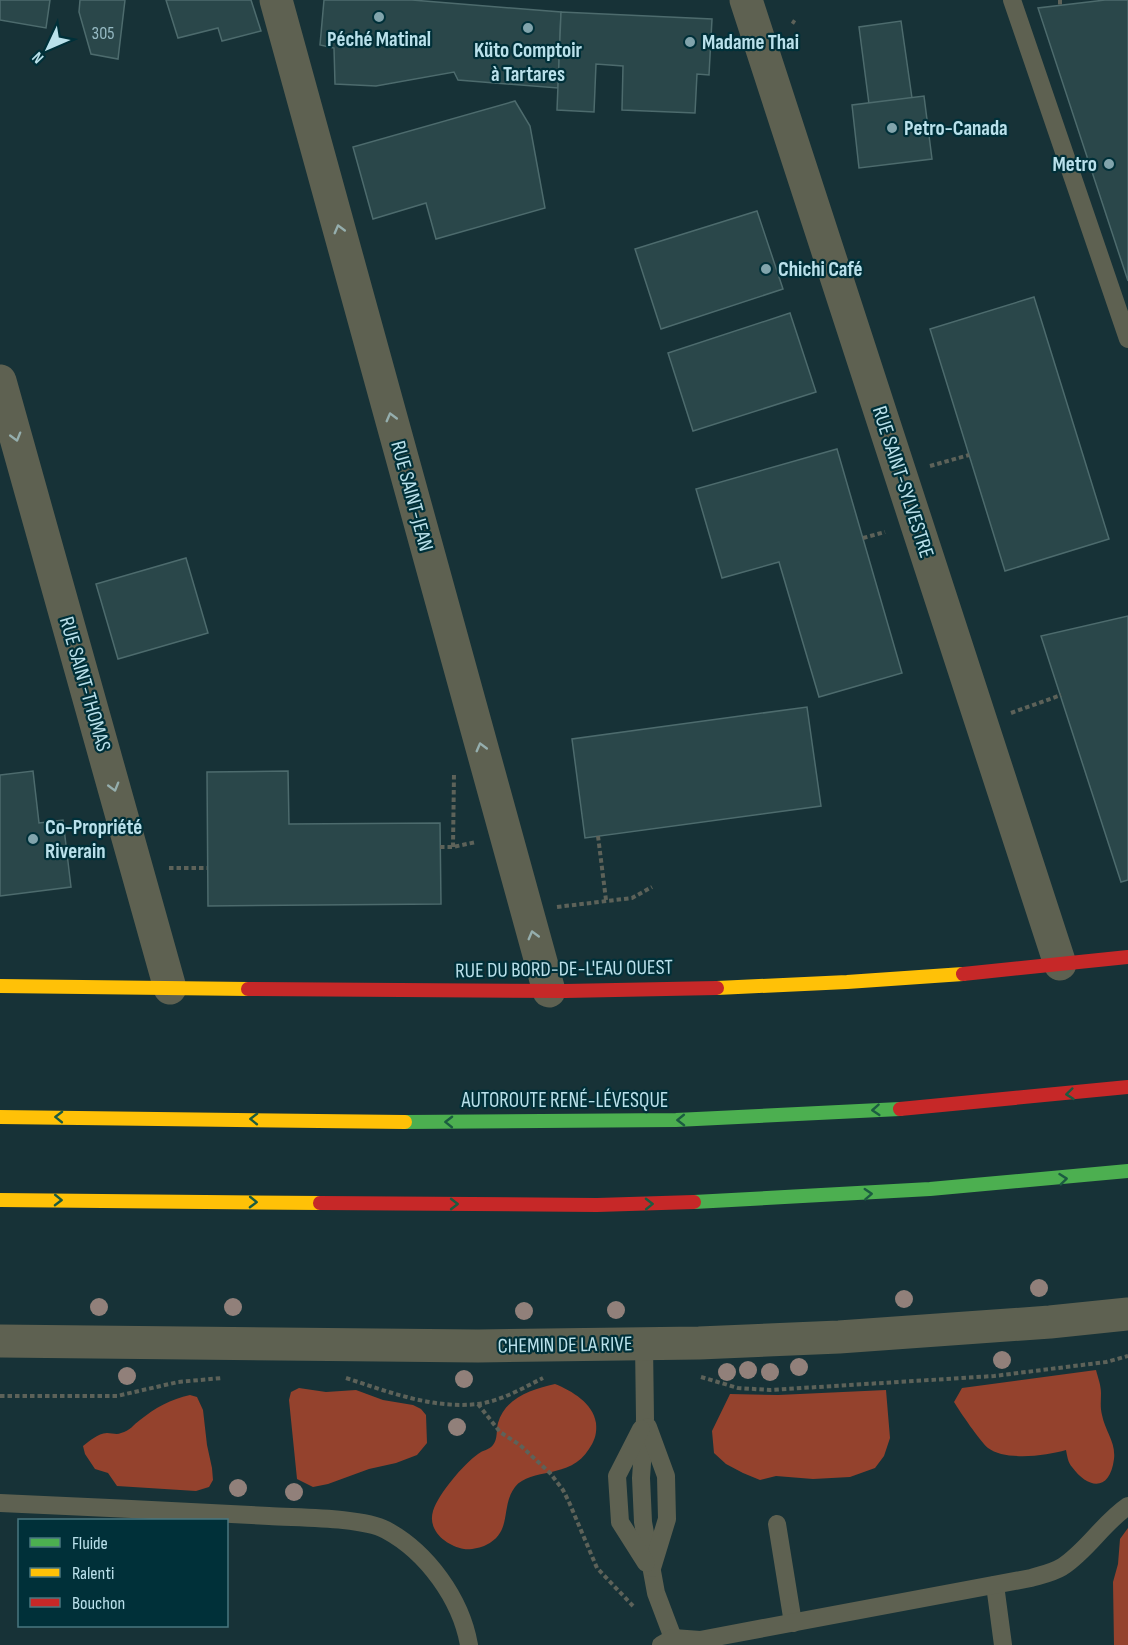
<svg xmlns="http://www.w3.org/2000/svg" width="1128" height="1645" font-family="'Sofia Sans Condensed',sans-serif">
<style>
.forest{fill:#94422d}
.building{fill:#2a474a;stroke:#4d6b6d;stroke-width:1.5}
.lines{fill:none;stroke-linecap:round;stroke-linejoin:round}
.path{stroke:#5d6259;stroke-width:4;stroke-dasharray:4.5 3;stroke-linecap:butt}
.lane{stroke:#5e6151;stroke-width:18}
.street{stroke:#5e6151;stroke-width:33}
.fast{stroke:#4caf50;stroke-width:14}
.slow{stroke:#ffc107;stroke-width:14}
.jam{stroke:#c62828;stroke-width:14}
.tree{fill:#91807a}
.oneway{stroke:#95aead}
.oneway2{stroke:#1b5c41}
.poi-dot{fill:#81a4ac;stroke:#003039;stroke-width:2}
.labels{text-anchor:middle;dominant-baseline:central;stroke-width:4.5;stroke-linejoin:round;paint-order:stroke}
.number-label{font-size:18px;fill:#96bac3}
.poi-label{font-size:21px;font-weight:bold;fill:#bae1eb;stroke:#003039;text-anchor:start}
.street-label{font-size:21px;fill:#bae1eb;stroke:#003039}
</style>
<rect width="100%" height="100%" fill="#173237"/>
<!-- forest -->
<g class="forest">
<path d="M1096 1370C1098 1378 1101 1385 1101 1393 1101 1401 1100 1407 1102 1415 1105 1431 1116 1442 1114 1459 1110 1491 1089 1490 1072 1467 1068 1463 1067 1455 1066 1450 1046 1456 1005 1461 988 1448 980 1441 960 1412 954 1402L962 1388Z"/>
<path d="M555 1384C572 1391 593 1403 596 1423 597 1433 595 1440 589 1449 570 1480 531 1467 515 1487 500 1507 513 1532 486 1545 480 1548 470 1550 464 1549 447 1546 427 1531 433 1511 439 1493 463 1465 478 1454 483 1450 489 1450 493 1445 498 1439 496 1430 498 1423 505 1398 532 1389 555 1384Z"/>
<polygon points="299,1388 326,1392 356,1390 383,1400 413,1405 421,1409 426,1415 427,1443 417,1455 396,1463 369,1469 328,1484 313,1487 297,1479 289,1400 291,1392"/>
<polygon points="886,1390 890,1438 884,1456 875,1468 850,1477 813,1479 776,1476 760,1480 743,1473 726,1464 714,1453 712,1431 730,1394 778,1395"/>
<path d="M190 1395 197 1397 203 1410 207 1445 212 1468 213 1480 209 1487 196 1491 117 1486 108 1473 95 1469 85 1454 83 1446C91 1440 97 1434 107 1433 112 1433 117 1435 121 1433 130 1431 133 1425 140 1420 155 1408 171 1399 190 1395Z"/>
<polygon points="1128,1528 1128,1645 1114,1645 1113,1582 1118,1564 1120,1539"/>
</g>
<!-- building -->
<g class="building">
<polygon points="0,0 50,0 46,28 0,20"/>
<polygon points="80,0 125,0 118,59 91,54 79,12"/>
<polygon points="166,0 251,0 261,31 222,41 218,28 178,38"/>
<polygon points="324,0 412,0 561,12 558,88 458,80 454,72 376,86 335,84 334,48 320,45"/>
<polygon points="1105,0 1128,0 1128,281 1038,8"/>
<polygon points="561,12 712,19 709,75 697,74 695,113 622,110 623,66 596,64 594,112 557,110"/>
<polygon points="901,21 912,98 869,104 859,27"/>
<polygon points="924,96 932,159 859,168 852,105"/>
<polygon points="515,101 530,126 545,208 436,239 426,203 373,219 353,147"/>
<polygon points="757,211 783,289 661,329 635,249"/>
<polygon points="1034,297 1109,539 1005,571 930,329"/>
<polygon points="790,313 816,392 693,431 668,353"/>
<polygon points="837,449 902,673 819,697 779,562 722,578 696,489"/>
<polygon points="186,558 208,633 118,659 96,584"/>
<polygon points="1128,616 1128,880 1121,882 1041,636"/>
<polygon points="807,707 821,806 585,838 572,739"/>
<polygon points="33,771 39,823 63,820 71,887 0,896 0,775"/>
<polygon points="288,771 289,824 440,823 441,904 208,906 207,772"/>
</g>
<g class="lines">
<!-- path -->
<g class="path">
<polyline points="1060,0 1060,5"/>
<polyline points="792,21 795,23"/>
<polyline points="930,466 969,455"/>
<polyline points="863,538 885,532"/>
<polyline points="1011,713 1061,695"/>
<polyline points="598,836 606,900"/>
<polyline points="440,847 453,847 476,842"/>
<polyline points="453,847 454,773"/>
<polyline points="169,868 207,868"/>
<polyline points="557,907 632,898 652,887"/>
<polyline points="701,1377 738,1388 770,1390 994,1376 1106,1362 1128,1356"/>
<path d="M346 1378C389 1392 432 1409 478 1404 501 1401 523 1388 543 1378"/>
<polyline points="0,1396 117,1396 178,1382 222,1378"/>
<polyline points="478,1404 500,1432 520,1445 550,1473 563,1490 569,1502 597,1568 633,1606"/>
</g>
<!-- lane -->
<g class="lane">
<polyline points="1012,0 1128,339"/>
<polyline points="644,1344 645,1419 641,1478 643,1522 656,1593 673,1638"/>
<polyline points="648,1427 666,1476 667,1519 652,1568"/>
<polyline points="641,1429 617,1476 620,1522 646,1563"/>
<path d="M0 1503C90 1507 179 1511 269 1516 298 1518 361 1517 386 1530 427 1552 461 1599 469 1645"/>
<polyline points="777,1524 793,1623"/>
<polyline points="995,1585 1003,1645"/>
<path d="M661 1645 673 1638 700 1640 1031 1578C1041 1575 1052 1573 1062 1567 1087 1551 1103 1523 1128 1506"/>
</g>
<!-- street -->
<g class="street">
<polyline points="276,0 549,991"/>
<polyline points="746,0 1060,964"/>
<polyline points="0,381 170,988"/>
<polyline points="0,1341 478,1346 699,1343 839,1337 1050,1322 1128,1314"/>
</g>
<!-- fast -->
<g class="fast">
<polyline points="405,1122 676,1120 900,1109"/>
<polyline points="694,1202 930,1189 1128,1171"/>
</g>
<!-- slow -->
<g class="slow">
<polyline points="0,986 248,989"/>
<polyline points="717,988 847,982 963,974"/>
<polyline points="0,1117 405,1122"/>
<polyline points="0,1200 320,1203"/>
</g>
<!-- jam -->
<g class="jam">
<polyline points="963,974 1128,957"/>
<polyline points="248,989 565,991 717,988"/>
<polyline points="900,1109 1128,1087"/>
<polyline points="320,1203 597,1205 694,1202"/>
</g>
</g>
<!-- trees -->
<g class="tree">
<circle cx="1039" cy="1288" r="9"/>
<circle cx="904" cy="1299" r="9"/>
<circle cx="99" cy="1307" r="9"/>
<circle cx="233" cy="1307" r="9"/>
<circle cx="616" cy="1310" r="9"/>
<circle cx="524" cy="1311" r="9"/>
<circle cx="1002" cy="1360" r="9"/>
<circle cx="799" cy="1367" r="9"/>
<circle cx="748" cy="1370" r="9"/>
<circle cx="727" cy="1372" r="9"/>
<circle cx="770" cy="1372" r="9"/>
<circle cx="127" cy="1376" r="9"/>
<circle cx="464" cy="1379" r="9"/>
<circle cx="457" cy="1427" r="9"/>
<circle cx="238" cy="1488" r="9"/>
<circle cx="294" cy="1492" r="9"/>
</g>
<!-- one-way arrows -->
<defs><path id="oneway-chevron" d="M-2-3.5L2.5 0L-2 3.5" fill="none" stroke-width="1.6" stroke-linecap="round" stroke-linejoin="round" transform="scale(1.5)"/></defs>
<g class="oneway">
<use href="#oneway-chevron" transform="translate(339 229) rotate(-105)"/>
<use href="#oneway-chevron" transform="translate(391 417) rotate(-105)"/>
<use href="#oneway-chevron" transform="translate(16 437) rotate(74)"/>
<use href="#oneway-chevron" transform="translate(481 747) rotate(-105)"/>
<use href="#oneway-chevron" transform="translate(114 787) rotate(74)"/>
<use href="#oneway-chevron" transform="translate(533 935) rotate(-105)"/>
</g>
<g class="oneway2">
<use href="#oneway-chevron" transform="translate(1070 1094) rotate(174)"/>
<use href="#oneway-chevron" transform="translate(876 1110) rotate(176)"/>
<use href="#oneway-chevron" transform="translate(59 1117) rotate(-179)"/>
<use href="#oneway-chevron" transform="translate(254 1119) rotate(-179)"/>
<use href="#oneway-chevron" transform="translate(681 1120) rotate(179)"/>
<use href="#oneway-chevron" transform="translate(449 1122) rotate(-179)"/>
<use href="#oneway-chevron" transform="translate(1063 1179) rotate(-6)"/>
<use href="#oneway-chevron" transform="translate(868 1194) rotate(-3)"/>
<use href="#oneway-chevron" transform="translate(58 1200) rotate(1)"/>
<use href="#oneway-chevron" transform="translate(253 1202) rotate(1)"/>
<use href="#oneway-chevron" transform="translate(454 1204)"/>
<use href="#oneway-chevron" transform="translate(649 1204) rotate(-1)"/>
</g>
<!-- markers -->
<g class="poi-dot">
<circle cx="379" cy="17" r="6"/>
<circle cx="528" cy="28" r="6"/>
<circle cx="690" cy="42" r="6"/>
<circle cx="892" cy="128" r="6"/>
<circle cx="1109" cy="164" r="6"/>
<circle cx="766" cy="269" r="6"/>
<circle cx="33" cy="839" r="6"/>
</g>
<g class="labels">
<!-- number labels -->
<g class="number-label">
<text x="103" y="33">305</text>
</g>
<!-- poi labels -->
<g class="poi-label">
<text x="379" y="39" text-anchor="middle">Péché Matinal</text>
<text x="702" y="42">Madame Thai</text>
<text x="528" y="50" text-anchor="middle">Küto Comptoir<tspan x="528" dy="24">à Tartares</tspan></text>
<text x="904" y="128">Petro-Canada</text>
<text x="1097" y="164" text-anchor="end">Metro</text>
<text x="778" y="269">Chichi Café</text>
<text x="45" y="827">Co-Propriété<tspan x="45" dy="24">Riverain</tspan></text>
</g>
<!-- street labels -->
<g class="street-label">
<text transform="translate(903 482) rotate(72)">RUE SAINT-SYLVESTRE</text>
<text transform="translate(412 496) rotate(75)">RUE SAINT-JEAN</text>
<text transform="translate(85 684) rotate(74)">RUE SAINT-THOMAS</text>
<text transform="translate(564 969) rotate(-1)">RUE DU BORD-DE-L'EAU OUEST</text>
<text x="565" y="1100">AUTOROUTE RENÉ-LÉVESQUE</text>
<text transform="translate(565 1345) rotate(-1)">CHEMIN DE LA RIVE</text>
</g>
</g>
<!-- legend -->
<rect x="18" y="1519" width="210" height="108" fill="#003039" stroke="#4a7780" stroke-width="1.5"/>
<rect x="30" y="1538" width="30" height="9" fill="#4caf50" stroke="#4a7780" stroke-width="1.5"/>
<text x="72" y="1549" font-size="18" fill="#bae1eb">Fluide</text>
<rect x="30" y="1568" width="30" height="9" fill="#ffc107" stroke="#4a7780" stroke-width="1.5"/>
<text x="72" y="1579" font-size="18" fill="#bae1eb">Ralenti</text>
<rect x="30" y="1598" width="30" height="9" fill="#c62828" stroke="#4a7780" stroke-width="1.5"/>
<text x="72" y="1609" font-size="18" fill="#bae1eb">Bouchon</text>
<!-- north arrow -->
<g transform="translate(48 48) rotate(226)" stroke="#003039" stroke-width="4.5" paint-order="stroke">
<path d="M0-4.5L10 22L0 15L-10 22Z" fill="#bae1eb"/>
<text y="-9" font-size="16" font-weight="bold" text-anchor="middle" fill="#bae1eb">N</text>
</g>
</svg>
